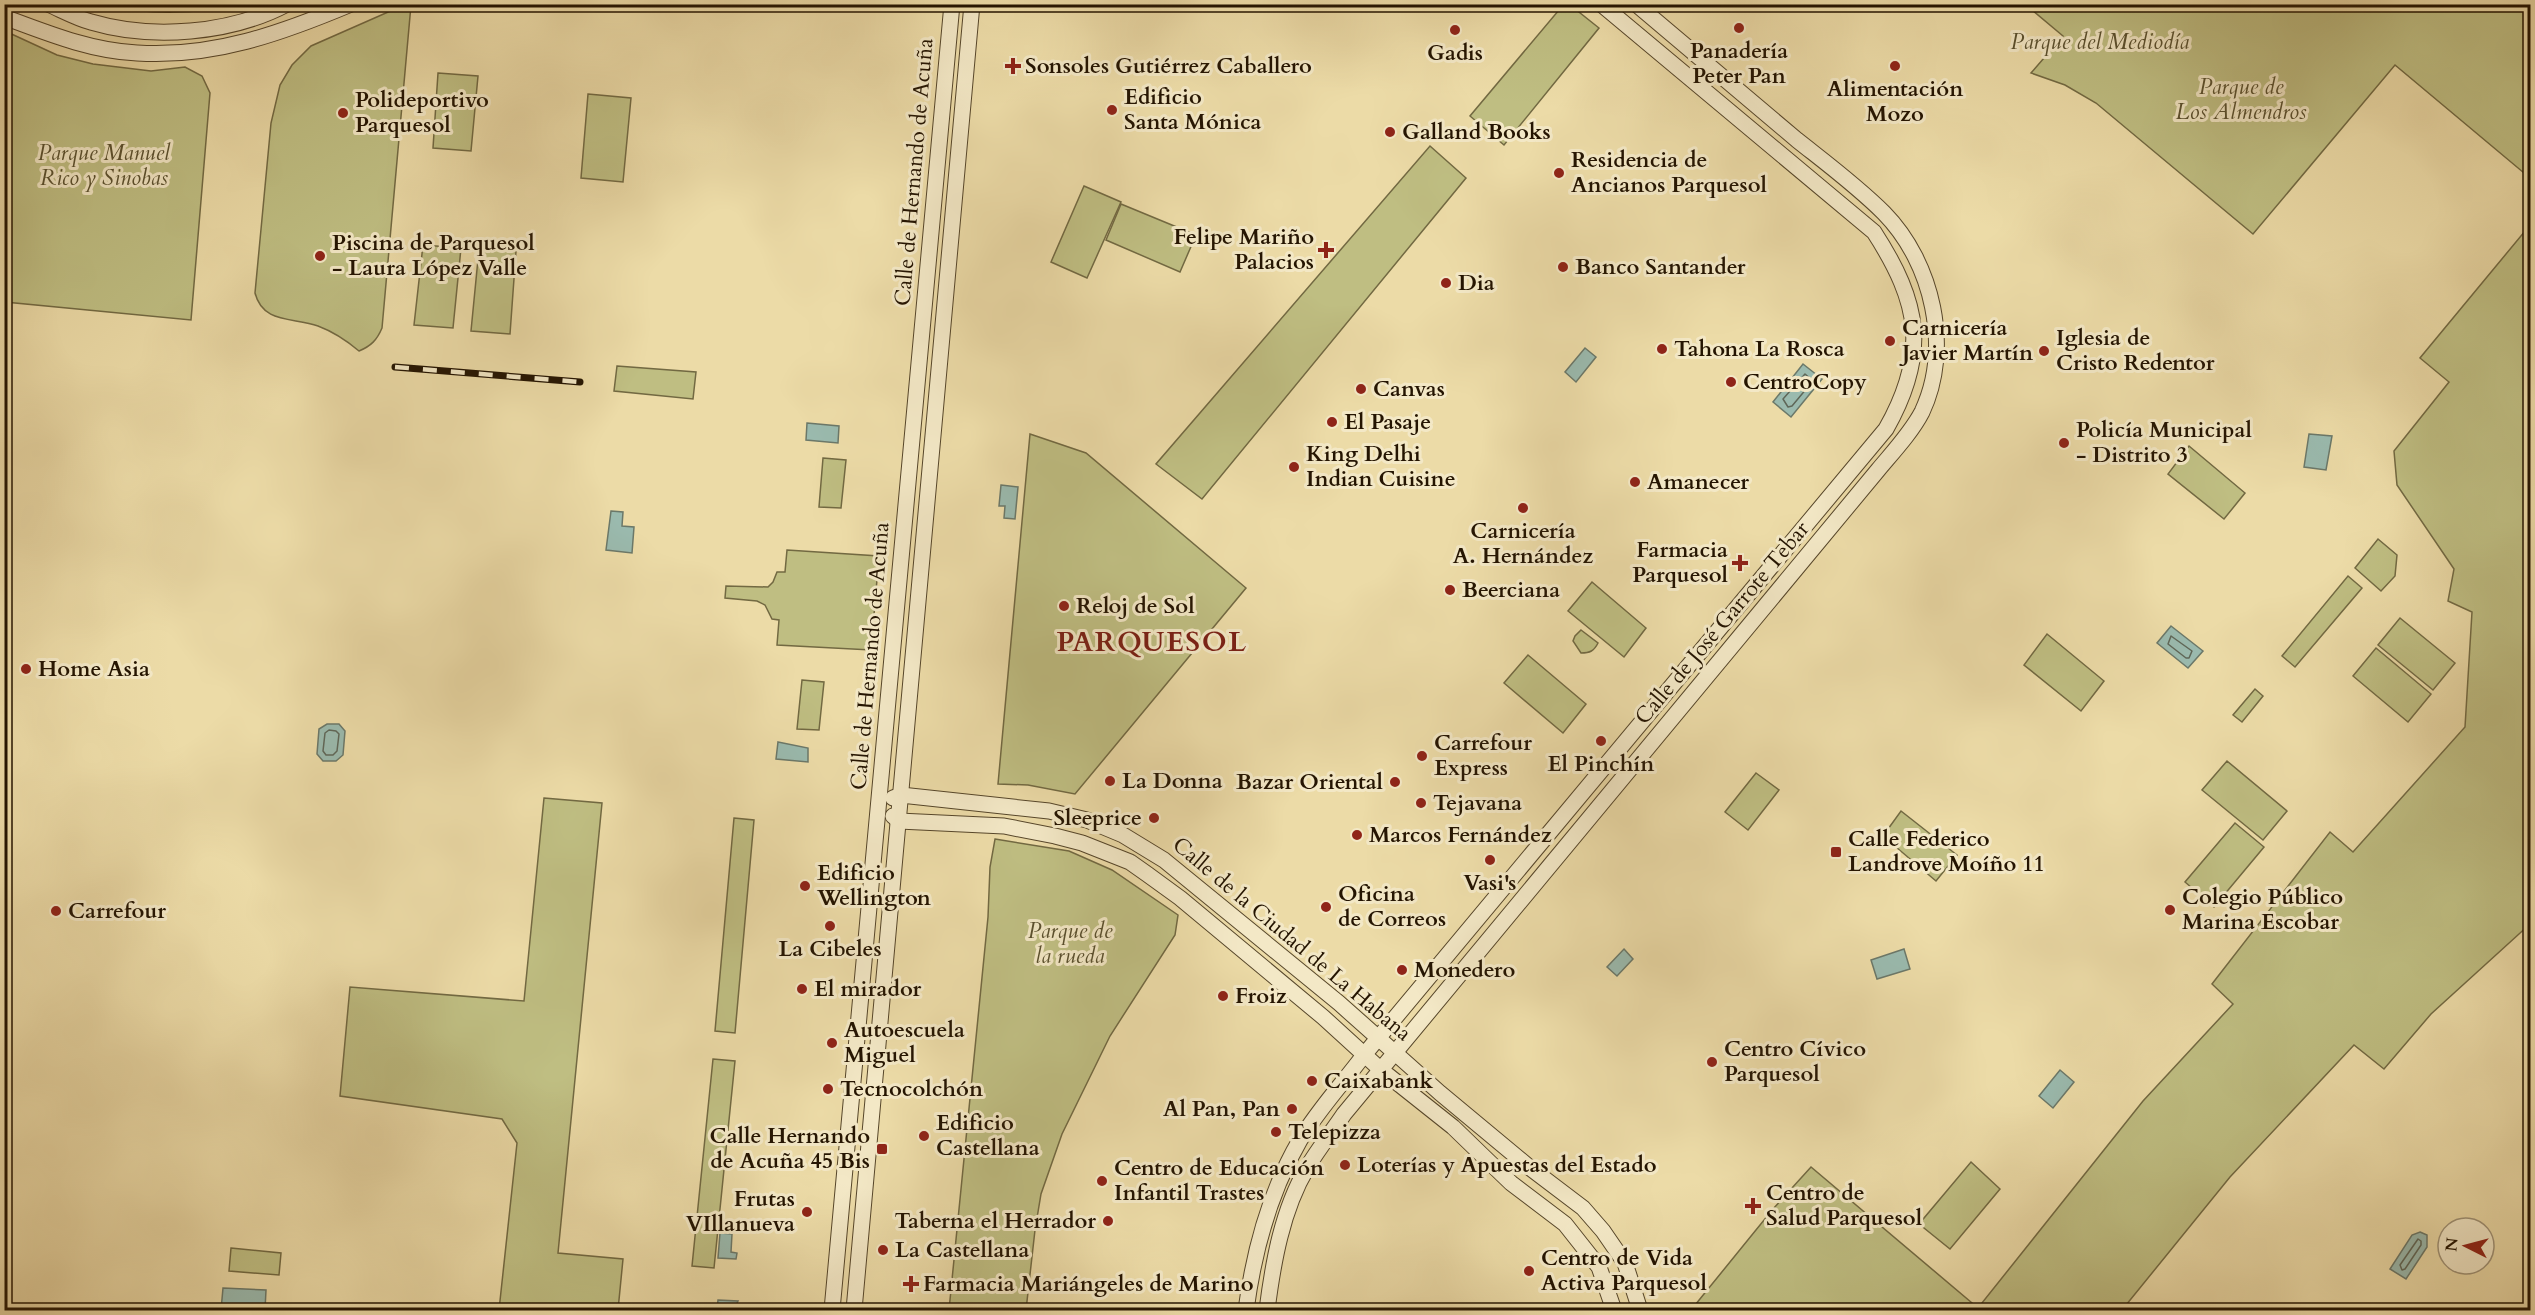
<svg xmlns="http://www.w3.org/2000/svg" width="2535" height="1315" font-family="Cardo,serif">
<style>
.green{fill:#bfbe82;stroke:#726942;stroke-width:1.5}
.water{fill:#9abaae;stroke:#6b7869;stroke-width:1.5}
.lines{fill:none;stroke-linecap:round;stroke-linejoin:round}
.shore{stroke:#5f6758;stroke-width:1.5}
.tertiary-casing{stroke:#56462a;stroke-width:17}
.tertiary{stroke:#f3e8c6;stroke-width:15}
.rail-casing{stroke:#241401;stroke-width:7}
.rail{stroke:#f3e8c6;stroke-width:4.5;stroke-dasharray:14;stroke-linecap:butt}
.poi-dot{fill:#8f2418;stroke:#f3e8c6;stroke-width:2}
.labels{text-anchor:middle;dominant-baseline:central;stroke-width:6;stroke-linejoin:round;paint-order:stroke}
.park-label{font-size:22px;font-style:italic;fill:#5a502e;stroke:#f3e8c6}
.poi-label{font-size:22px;font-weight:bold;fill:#241401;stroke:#f3e8c6;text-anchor:start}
.street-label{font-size:22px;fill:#241401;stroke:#f3e8c6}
.district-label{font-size:28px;font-weight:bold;letter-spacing:1.5px;fill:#7a1f14;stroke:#f3e8c6}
</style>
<rect width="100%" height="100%" fill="#ecdba7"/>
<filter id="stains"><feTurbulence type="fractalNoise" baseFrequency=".00333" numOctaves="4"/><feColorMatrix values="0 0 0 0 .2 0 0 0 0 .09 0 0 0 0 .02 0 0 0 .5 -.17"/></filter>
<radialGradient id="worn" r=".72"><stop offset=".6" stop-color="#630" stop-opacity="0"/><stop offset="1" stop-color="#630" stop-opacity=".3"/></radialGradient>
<!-- green -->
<g class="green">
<polygon points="1564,4 1570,5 1599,28 1504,145 1470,116"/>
<path d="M104 5H241C197 14 147 15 104 5Z"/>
<path d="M404 5H411L382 328C377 340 371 346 359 351 346 340 334 332 318 326 293 317 263 324 255 293L271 123 280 85 292 65 311 46Z"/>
<polygon points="2026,5 2530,5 2530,178 2395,65 2253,234 2096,103 2065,85 2031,73 2063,36"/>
<polygon points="5,31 57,55 93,64 151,71 185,67 202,76 210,93 191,320 5,302"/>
<polygon points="438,73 478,76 471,151 433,148"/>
<polygon points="588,94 631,98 623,182 581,178"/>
<polygon points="1430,146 1466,178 1202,499 1156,464"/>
<polygon points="1084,186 1121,202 1087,278 1051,262"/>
<polygon points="1121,204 1196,235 1180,272 1106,240"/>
<polygon points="2530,225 2530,924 2431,1014 2384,1069 2354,1045 2230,1177 2122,1310 1691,1310 1773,1209 1811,1167 1978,1308 2143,1101 2233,1004 2212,984 2330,832 2353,852 2465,727 2472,612 2448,601 2454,569 2397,485 2394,451 2449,382 2420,358"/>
<polygon points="423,245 461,248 453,328 414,325"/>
<polygon points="479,249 516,251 510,334 471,331"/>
<polygon points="617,366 696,372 693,399 614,391"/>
<polygon points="1030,434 1086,453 1246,588 1075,794 1028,785 998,784"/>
<polygon points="2189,446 2245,493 2224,519 2168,474"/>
<polygon points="823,458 846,460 841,508 819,507"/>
<polygon points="2378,539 2397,555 2395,576 2381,591 2355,568"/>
<polygon points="787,550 879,556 871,650 777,645 779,620 772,619 765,605 757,601 725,598 726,586 768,587 773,582 777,572 785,572"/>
<polygon points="2348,576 2362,588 2295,667 2282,656"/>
<polygon points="1592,582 1646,628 1624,657 1568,611"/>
<polygon points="2400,618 2455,663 2433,690 2378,645"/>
<path d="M1581 630 1598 643C1594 651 1590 653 1581 653L1573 641 1575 636Z"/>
<polygon points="2047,634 2104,681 2081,711 2024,665"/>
<polygon points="2376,648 2431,694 2408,722 2353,676"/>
<polygon points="1528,655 1586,704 1563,733 1504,683"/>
<polygon points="802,680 824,682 819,730 797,729"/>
<polygon points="2255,689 2263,696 2242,722 2233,715"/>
<polygon points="2227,761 2287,811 2263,840 2202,790"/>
<polygon points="1756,773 1779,790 1748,830 1725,812"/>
<polygon points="544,798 602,803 558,1253 623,1259 618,1310 499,1310 517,1143 502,1119 340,1096 350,987 524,1001"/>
<polygon points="1901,811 1957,855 1936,881 1883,836"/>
<polygon points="734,818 754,820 735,1033 715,1031"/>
<polygon points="2235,823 2264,847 2214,907 2185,882"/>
<polygon points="995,839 1069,851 1112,870 1178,915 1175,935 1110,1036 1062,1134 1041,1194 1035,1230 1026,1310 949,1310 988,917 990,867"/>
<polygon points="713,1059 735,1061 714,1268 692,1266"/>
<polygon points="1971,1162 2000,1189 1950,1249 1919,1224"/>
<polygon points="231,1248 281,1253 279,1275 229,1271"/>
</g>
<!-- water -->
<g class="water">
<polygon points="1585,348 1596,357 1576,382 1565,372"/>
<polygon points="1803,364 1822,379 1791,417 1773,402"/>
<polygon points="807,423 839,426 838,443 806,440"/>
<polygon points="2309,434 2332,436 2326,470 2304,467"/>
<polygon points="1001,485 1018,487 1015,519 1004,518 1005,506 999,506"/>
<polygon points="611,511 623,512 622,526 634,527 632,553 606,550"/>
<polygon points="2171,626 2203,651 2188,668 2157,643"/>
<polygon points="327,724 339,724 345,731 343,755 336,761 323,761 317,754 319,729"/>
<polygon points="778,742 808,748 808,762 776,759"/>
<polygon points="1624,949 1633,959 1617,976 1607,967"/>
<polygon points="1904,949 1910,969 1877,979 1871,960"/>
<polygon points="2060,1070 2074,1082 2053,1108 2039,1096"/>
<polygon points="2420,1232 2427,1235 2427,1247 2406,1279 2390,1269 2412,1235"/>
<polygon points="720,1233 732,1234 731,1252 737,1253 736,1259 718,1258"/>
<polygon points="223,1288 266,1290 265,1310 221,1310"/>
<polygon points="718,1300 738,1301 734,1310 717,1310"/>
</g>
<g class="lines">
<!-- shore -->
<g class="shore">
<polygon points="1805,374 1811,379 1812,382 1792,406 1788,407 1783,399"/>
<polygon points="2171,636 2192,651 2189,658 2186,658 2168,644"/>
<polygon points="329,730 336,731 339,734 337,751 333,755 326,755 323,751 325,733"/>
<polygon points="2418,1239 2421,1241 2421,1245 2405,1269 2402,1270 2400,1265"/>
</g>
<defs>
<g id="tertiary">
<path d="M48 4C62 10 76 18 91 22 152 40 230 34 287 4"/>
<path d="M4 17C47 33 91 51 137 53 213 58 282 33 351 4"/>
<polyline points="893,798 901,795 1049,811 1087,820 1123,835 1164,860 1339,1003 1440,1093 1529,1167 1583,1208 1603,1231 1625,1263 1640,1310"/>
<polyline points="893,816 899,821 1004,826 1055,836 1082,843 1130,862 1147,874 1180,898 1323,1017 1380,1069 1453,1127 1511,1183 1565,1224 1599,1267 1614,1310"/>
<polyline points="832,1310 952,4"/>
<polyline points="854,1310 972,4"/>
<path d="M1246 1310C1254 1250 1269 1193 1300 1140 1318 1110 1343 1083 1364 1055L1886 429C1929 353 1920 303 1874 232L1601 4"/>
<path d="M1267 1310C1273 1263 1282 1210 1307 1168 1318 1149 1332 1132 1344 1114L1878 470C1893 452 1911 433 1922 412 1952 348 1933 263 1884 213 1857 186 1826 163 1797 140 1743 95 1690 49 1636 4"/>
</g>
</defs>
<!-- tertiary casing -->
<use href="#tertiary" class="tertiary-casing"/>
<!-- tertiary -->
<use href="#tertiary" class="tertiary"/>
<defs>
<polyline id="rail" points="395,367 580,382"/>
</defs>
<!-- rail casing -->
<use href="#rail" class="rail-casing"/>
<!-- rail -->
<use href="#rail" class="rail"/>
</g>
<!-- markers -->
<g class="poi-dot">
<circle cx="1739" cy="28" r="6"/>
<circle cx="1455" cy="30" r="6"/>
<path d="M1010 57h6v6h6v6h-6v6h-6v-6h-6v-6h6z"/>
<circle cx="1895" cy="66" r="6"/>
<circle cx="1112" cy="110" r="6"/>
<circle cx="343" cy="113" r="6"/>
<circle cx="1390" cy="132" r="6"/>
<circle cx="1559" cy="173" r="6"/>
<path d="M1323 241h6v6h6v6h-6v6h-6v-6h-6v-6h6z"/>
<circle cx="320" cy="256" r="6"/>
<circle cx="1563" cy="267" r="6"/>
<circle cx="1446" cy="283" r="6"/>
<circle cx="1890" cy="341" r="6"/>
<circle cx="1662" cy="349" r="6"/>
<circle cx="2044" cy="351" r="6"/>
<circle cx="1731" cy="382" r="6"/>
<circle cx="1361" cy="389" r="6"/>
<circle cx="1332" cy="422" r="6"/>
<circle cx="2064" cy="443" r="6"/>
<circle cx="1294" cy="467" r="6"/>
<circle cx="1635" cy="482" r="6"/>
<circle cx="1523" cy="508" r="6"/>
<path d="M1737 554h6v6h6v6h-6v6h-6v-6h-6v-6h6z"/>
<circle cx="1450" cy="590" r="6"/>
<circle cx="1064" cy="606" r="6"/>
<circle cx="26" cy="669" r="6"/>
<circle cx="1601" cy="741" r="6"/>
<circle cx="1422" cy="756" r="6"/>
<circle cx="1110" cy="781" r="6"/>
<circle cx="1395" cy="782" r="6"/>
<circle cx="1421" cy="803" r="6"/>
<circle cx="1154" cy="818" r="6"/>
<circle cx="1357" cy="835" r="6"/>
<rect x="1830" y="846" width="12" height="12" rx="3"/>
<circle cx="1490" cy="860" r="6"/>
<circle cx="805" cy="886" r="6"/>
<circle cx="1326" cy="907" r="6"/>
<circle cx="2170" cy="910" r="6"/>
<circle cx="56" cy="911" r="6"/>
<circle cx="830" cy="926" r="6"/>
<circle cx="1402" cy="970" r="6"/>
<circle cx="802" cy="989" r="6"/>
<circle cx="1223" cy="996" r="6"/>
<circle cx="832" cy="1043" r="6"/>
<circle cx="1712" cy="1062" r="6"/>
<circle cx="1312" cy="1081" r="6"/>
<circle cx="828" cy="1089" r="6"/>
<circle cx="1292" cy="1109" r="6"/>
<circle cx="1276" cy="1132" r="6"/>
<circle cx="924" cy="1136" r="6"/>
<rect x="876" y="1143" width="12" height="12" rx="3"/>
<circle cx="1345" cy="1165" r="6"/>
<circle cx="1102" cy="1181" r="6"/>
<path d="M1750 1197h6v6h6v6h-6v6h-6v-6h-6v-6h6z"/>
<circle cx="807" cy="1212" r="6"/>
<circle cx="1108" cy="1221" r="6"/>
<circle cx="883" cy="1250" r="6"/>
<circle cx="1529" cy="1271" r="6"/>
<path d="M908 1275h6v6h6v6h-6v6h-6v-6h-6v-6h6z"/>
</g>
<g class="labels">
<!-- park labels -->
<g class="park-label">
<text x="2100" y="42">Parque del Mediodía</text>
<text x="2241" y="87">Parque de<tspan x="2241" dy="25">Los Almendros</tspan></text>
<text x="104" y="153">Parque Manuel<tspan x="104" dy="25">Rico y Sinobas</tspan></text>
<text x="1070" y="931">Parque de<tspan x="1070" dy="25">la rueda</tspan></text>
</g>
<!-- poi labels -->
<g class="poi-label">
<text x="1739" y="51" text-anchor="middle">Panadería<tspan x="1739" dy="25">Peter Pan</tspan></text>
<text x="1455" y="53" text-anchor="middle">Gadis</text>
<text x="1025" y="66">Sonsoles Gutiérrez Caballero</text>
<text x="1895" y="89" text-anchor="middle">Alimentación<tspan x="1895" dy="25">Mozo</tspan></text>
<text x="1124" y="97">Edificio<tspan x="1124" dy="25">Santa Mónica</tspan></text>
<text x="355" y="100">Polideportivo<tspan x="355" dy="25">Parquesol</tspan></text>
<text x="1402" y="132">Galland Books</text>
<text x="1571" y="160">Residencia de<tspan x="1571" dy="25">Ancianos Parquesol</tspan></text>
<text x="1314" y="237" text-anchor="end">Felipe Mariño<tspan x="1314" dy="25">Palacios</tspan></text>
<text x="332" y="243">Piscina de Parquesol<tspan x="332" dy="25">- Laura López Valle</tspan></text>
<text x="1575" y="267">Banco Santander</text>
<text x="1458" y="283">Dia</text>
<text x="1902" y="328">Carnicería<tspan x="1902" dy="25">Javier Martín</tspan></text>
<text x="2056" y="338">Iglesia de<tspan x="2056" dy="25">Cristo Redentor</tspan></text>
<text x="1674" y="349">Tahona La Rosca</text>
<text x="1743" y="382">CentroCopy</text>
<text x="1373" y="389">Canvas</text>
<text x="1344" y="422">El Pasaje</text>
<text x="2076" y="430">Policía Municipal<tspan x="2076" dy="25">- Distrito 3</tspan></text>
<text x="1306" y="454">King Delhi<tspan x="1306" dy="25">Indian Cuisine</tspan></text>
<text x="1647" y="482">Amanecer</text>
<text x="1523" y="531" text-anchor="middle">Carnicería<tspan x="1523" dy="25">A. Hernández</tspan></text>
<text x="1728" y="550" text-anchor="end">Farmacia<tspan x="1728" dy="25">Parquesol</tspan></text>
<text x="1462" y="590">Beerciana</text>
<text x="1076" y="606">Reloj de Sol</text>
<text x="38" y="669">Home Asia</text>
<text x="1434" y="743">Carrefour<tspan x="1434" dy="25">Express</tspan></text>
<text x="1601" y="764" text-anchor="middle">El Pinchín</text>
<text x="1122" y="781">La Donna</text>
<text x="1383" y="782" text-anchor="end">Bazar Oriental</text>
<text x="1433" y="803">Tejavana</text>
<text x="1142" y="818" text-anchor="end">Sleeprice</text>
<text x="1369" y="835">Marcos Fernández</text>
<text x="1848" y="839">Calle Federico<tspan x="1848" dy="25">Landrove Moíño 11</tspan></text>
<text x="817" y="873">Edificio<tspan x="817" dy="25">Wellington</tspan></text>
<text x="1490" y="883" text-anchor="middle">Vasi's</text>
<text x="1338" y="894">Oficina<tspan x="1338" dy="25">de Correos</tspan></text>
<text x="2182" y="897">Colegio Público<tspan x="2182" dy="25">Marina Escobar</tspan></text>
<text x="68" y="911">Carrefour</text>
<text x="830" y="949" text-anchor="middle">La Cibeles</text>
<text x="1414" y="970">Monedero</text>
<text x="814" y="989">El mirador</text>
<text x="1235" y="996">Froiz</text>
<text x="844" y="1030">Autoescuela<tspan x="844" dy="25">Miguel</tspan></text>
<text x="1724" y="1049">Centro Cívico<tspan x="1724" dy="25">Parquesol</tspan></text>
<text x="1324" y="1081">Caixabank</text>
<text x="840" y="1089">Tecnocolchón</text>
<text x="1280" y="1109" text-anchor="end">Al Pan, Pan</text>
<text x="936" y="1123">Edificio<tspan x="936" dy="25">Castellana</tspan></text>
<text x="1288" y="1132">Telepizza</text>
<text x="870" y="1136" text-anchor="end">Calle Hernando<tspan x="870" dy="25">de Acuña 45 Bis</tspan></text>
<text x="1357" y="1165">Loterías y Apuestas del Estado</text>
<text x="1114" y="1168">Centro de Educación<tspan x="1114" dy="25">Infantil Trastes</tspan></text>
<text x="1766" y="1193">Centro de<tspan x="1766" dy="25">Salud Parquesol</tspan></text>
<text x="795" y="1199" text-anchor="end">Frutas<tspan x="795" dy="25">VIllanueva</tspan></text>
<text x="1096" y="1221" text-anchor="end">Taberna el Herrador</text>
<text x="895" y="1250">La Castellana</text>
<text x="1541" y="1258">Centro de Vida<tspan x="1541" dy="25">Activa Parquesol</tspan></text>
<text x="923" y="1284">Farmacia Mariángeles de Marino</text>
</g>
<!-- street labels -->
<g class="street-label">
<text transform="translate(914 172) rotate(-85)">Calle de Hernando de Acuña</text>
<text transform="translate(1722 623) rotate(-50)">Calle de José Garrote Tebar</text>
<text transform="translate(870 656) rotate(-85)">Calle de Hernando de Acuña</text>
<text transform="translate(1292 939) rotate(40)">Calle de la Ciudad de La Habana</text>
</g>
<!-- district labels -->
<g class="district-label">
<text x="1152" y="642">PARQUESOL</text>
</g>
</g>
<!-- margin -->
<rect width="2535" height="1315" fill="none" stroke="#ecdba7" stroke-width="24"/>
<rect x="6" y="6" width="2523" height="1303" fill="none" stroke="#241401" stroke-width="3"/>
<rect x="12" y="12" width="2511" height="1291" fill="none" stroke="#241401" stroke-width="1.5"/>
<!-- north arrow -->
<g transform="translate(2466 1246) rotate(276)"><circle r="28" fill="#f3e8c6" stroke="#a09377" stroke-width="1.5"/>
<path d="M0-4.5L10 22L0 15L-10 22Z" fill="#8f2418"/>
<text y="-9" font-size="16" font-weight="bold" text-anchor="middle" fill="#241401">N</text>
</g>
<rect width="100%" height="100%" filter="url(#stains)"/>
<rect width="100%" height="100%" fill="url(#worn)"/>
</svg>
